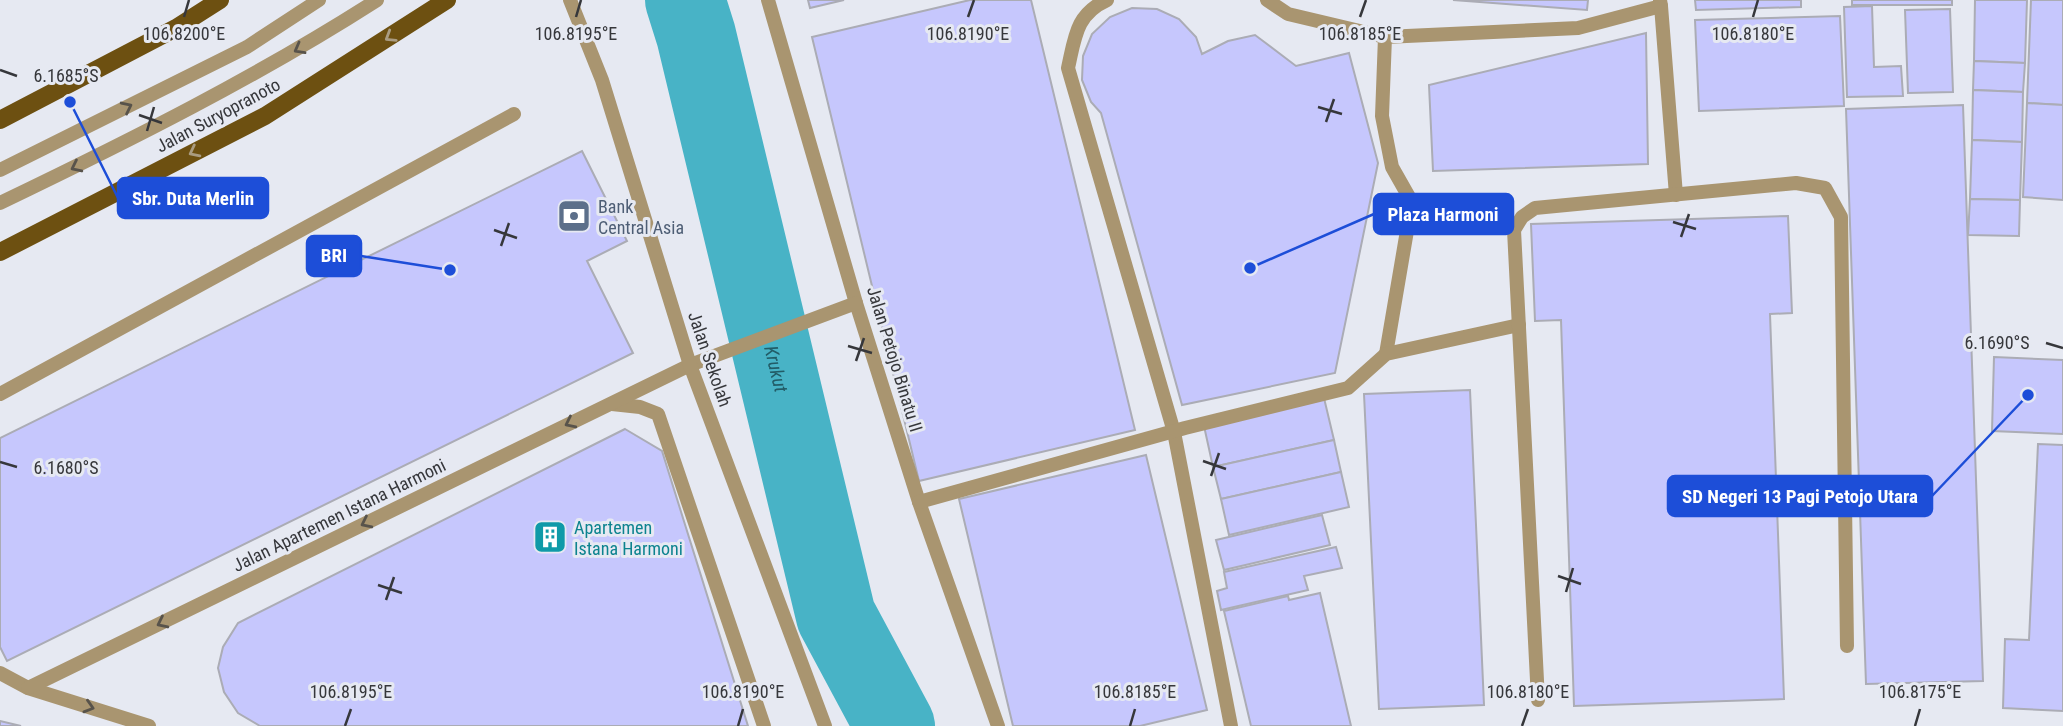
<svg xmlns="http://www.w3.org/2000/svg" width="2063" height="726" font-family="'Roboto Condensed',sans-serif">
<style>
.lines{fill:none;stroke-linecap:round;stroke-linejoin:round}
.river{stroke:#48b3c6;stroke-width:80}
.building{fill:#c6c7fd;stroke:#abacb5;stroke-width:2}
.service{stroke:#a99570;stroke-width:14}
.minor{stroke:#a99570;stroke-width:14}
.primary{stroke:#6d5011;stroke-width:18}
.oneway{stroke:#aa9c82}
.oneway2{stroke:#58534b}
.ticks{fill:none;stroke:#36373b;stroke-width:2.5}
.labels{text-anchor:middle;dominant-baseline:central;stroke-width:6;stroke-linejoin:round;paint-order:stroke}
.street-label{font-size:18px;fill:#36373b;stroke:#e6e9f2}
.service-label{font-size:18px;fill:#4e5e75;stroke:#e6e9f2;text-anchor:start}
.culture-label{font-size:18px;fill:#0d838f;stroke:#e6e9f2;text-anchor:start}
.water-label{font-size:19px;font-style:italic;fill:#225c67;stroke:#e6e9f2}
.ticks-label{font-size:18px;text-anchor:middle;fill:#36373b;stroke:#e6e9f2;stroke-width:6;stroke-linejoin:round;paint-order:stroke}
.leader{fill:none;stroke:#1d4ed8;stroke-width:2.5}
.callout-dot{fill:#1d4ed8;stroke:#e6e9f2;stroke-width:2.5}
.callout{fill:#1d4ed8;stroke:#1d4ed8;stroke-width:2.5}
.callout-label{font-size:19px;text-anchor:middle;font-weight:bold;fill:#fff}
</style>
<rect width="100%" height="100%" fill="#e6e9f2"/>
<g class="lines">
<!-- river -->
<path class="river" id="s1" d="M685 0 696 35 836 616 895 726"/>
</g>
<!-- building -->
<g class="building">
<polygon points="808,0 844,0 810,8"/>
<polygon points="970,0 1031,0 1135,430 919,481 812,37"/>
<polygon points="1453,0 1588,0 1587,10"/>
<polygon points="1695,0 1801,0 1801,7 1696,10"/>
<rect x="1852" y="0" width="100" height="5"/>
<polygon points="1975,0 2027,0 2025,63 1974,61"/>
<polygon points="2031,0 2063,0 2063,105 2027,103"/>
<polygon points="1872,6 1874,67 1901,66 1903,96 1847,97 1844,7"/>
<polygon points="1132,8 1157,9 1179,19 1196,37 1202,54 1228,41 1255,35 1296,66 1349,53 1378,163 1335,373 1182,405 1101,113 1091,102 1082,80 1083,56 1092,34 1110,17"/>
<polygon points="1950,9 1953,92 1908,93 1905,10"/>
<polygon points="1840,16 1844,106 1699,111 1695,20"/>
<polygon points="1646,33 1648,164 1433,171 1429,85"/>
<polygon points="1974,61 2025,63 2023,92 1973,90"/>
<polygon points="1973,90 2023,92 2022,142 1972,140"/>
<polygon points="2027,103 2063,105 2063,200 2023,197"/>
<polygon points="1963,105 1983,681 1866,684 1846,109"/>
<polygon points="1972,140 2022,142 2020,200 1970,199"/>
<polygon points="582,151 627,241 587,261 633,353 7,661 0,647 0,438"/>
<polygon points="1970,199 2020,200 2019,236 1968,235"/>
<polygon points="1788,216 1792,313 1770,314 1784,699 1574,706 1561,320 1535,321 1531,224"/>
<polygon points="1994,357 2063,360 2063,434 1992,431"/>
<polygon points="1470,390 1484,705 1379,709 1364,394"/>
<polygon points="1324,398 1334,440 1213,467 1204,426"/>
<polygon points="625,429 662,451 748,726 260,726 238,713 224,692 218,668 223,647 238,623"/>
<polygon points="1334,440 1341,472 1221,499 1213,467"/>
<polygon points="2038,444 2063,445 2063,711 2003,708 2005,639 2029,640"/>
<polygon points="1146,455 1207,710 1140,726 1013,726 959,499"/>
<polygon points="1341,472 1349,507 1229,535 1221,499"/>
<polygon points="1322,515 1330,545 1224,570 1216,540"/>
<polygon points="1336,547 1342,568 1304,576 1308,590 1221,610 1217,591 1227,588 1224,572"/>
<polygon points="1320,593 1351,726 1251,726 1224,611 1288,596 1289,600"/>
<polygon points="0,721 21,726 0,726"/>
</g>
<g class="lines">
<!-- service -->
<g class="service">
<polyline points="768,0 856,303 919,502 998,726"/>
<path d="M1107 0C1076 14 1075 37 1068 68L1174 432 1231 726"/>
<polyline points="1267,0 1288,14 1385,37 1578,28 1661,6 1660,0"/>
<polyline points="1661,6 1676,195"/>
<polyline points="1385,37 1382,116 1392,167 1409,197 1409,219 1386,354"/>
<polyline points="0,170 247,47 319,0"/>
<path d="M0 203C129 141 257 77 377 0"/>
<polyline points="0,394 514,114"/>
<polyline points="612,404 640,407 658,414 764,726"/>
<polyline points="919,502 1185,428 1348,388 1386,354 1519,325"/>
<polyline points="0,673 28,688 149,726"/>
<polyline points="28,688 690,365 856,303"/>
<polyline points="1538,700 1514,230 1522,217 1535,208 1796,183 1825,188 1841,217 1847,646"/>
</g>
<!-- minor -->
<polyline class="minor" points="570,0 602,80 690,365 825,726"/>
<!-- primary -->
<g class="primary">
<polyline points="0,120 176,28 220,0"/>
<polyline points="0,252 265,116 447,0"/>
</g>
</g>
<!-- one-way arrows -->
<defs><path id="oneway-chevron" d="M-2-3.5L2.5 0L-2 3.5" fill="none" stroke-width="1.6" stroke-linecap="round" stroke-linejoin="round" transform="scale(1.75)"/></defs>
<g class="oneway">
<use href="#oneway-chevron" transform="translate(390 37) rotate(148)"/>
<use href="#oneway-chevron" transform="translate(194 152) rotate(153)"/>
</g>
<g class="oneway2">
<use href="#oneway-chevron" transform="translate(299 49) rotate(151)"/>
<use href="#oneway-chevron" transform="translate(127 107) rotate(-26)"/>
<use href="#oneway-chevron" transform="translate(76 167) rotate(154)"/>
<use href="#oneway-chevron" transform="translate(570 423) rotate(154)"/>
<use href="#oneway-chevron" transform="translate(366 523) rotate(154)"/>
<use href="#oneway-chevron" transform="translate(162 623) rotate(154)"/>
<use href="#oneway-chevron" transform="translate(89 707) rotate(17)"/>
</g>
<!-- ticks -->
<path class="ticks" d="M184 17 189 0M576 17 581 0M968 17 974 0M1360 17 1366 0M1753 17 1758 0M0 70 17 76M1318 107 1342 114M139 115 162 123M1326 122 1334 99M147 131 154 107M1673 222 1696 229M494 230 517 238M1681 237 1689 214M501 246 509 223M2046 343 2063 348M848 346 872 353M856 361 864 338M1203 461 1226 469M0 462 17 467M1211 476 1219 453M1558 576 1581 584M378 585 402 593M1566 592 1573 568M386 600 394 577M345 726 351 709M738 726 743 709M1130 726 1135 709M1522 726 1528 709M1915 726 1920 709"/>
<!-- icons -->
<defs>
<symbol id="bank-square" viewBox="-11 -11 22 22"><rect x="-9" y="-9" width="18" height="18" rx="4" fill="#5c6f8a" stroke="#e6e9f2"/><path d="M-6-4H6V4H-6ZM0-2.3a2.3 2.3 0 1 0 0 4.6a2.3 2.3 0 1 0 0-4.6Z" fill="#fff"/></symbol>
<symbol id="building-square" viewBox="-11 -11 22 22"><rect x="-9" y="-9" width="18" height="18" rx="4" fill="#0f9aa8" stroke="#e6e9f2"/><path d="M-4-6H4V6H1V3H-1V6H-4ZM-2.5-4.3h1.7v1.8h-1.7ZM.8-4.3h1.7v1.8H.8ZM-2.5-1h1.7V.8h-1.7ZM.8-1h1.7V.8H.8Z" fill="#fff"/></symbol>
</defs>
<g fill-rule="evenodd">
<use href="#bank-square" x="555" y="197" width="38" height="38"/>
<use href="#building-square" x="531" y="518" width="38" height="38"/>
</g>
<g class="labels">
<!-- street labels -->
<g class="street-label">
<text transform="translate(218 115) rotate(-28)">Jalan Suryopranoto</text>
<text transform="translate(710 359) rotate(71)">Jalan Sekolah</text>
<text transform="translate(895 359) rotate(73)">Jalan Petojo Binatu II</text>
<text transform="translate(339 515) rotate(-26)">Jalan Apartemen Istana Harmoni</text>
</g>
<!-- service labels -->
<g class="service-label">
<text x="598" y="206">Bank<tspan x="598" dy="21">Central Asia</tspan></text>
</g>
<!-- culture labels -->
<g class="culture-label">
<text x="574" y="527">Apartemen<tspan x="574" dy="21">Istana Harmoni</tspan></text>
</g>
<!-- water labels -->
<g class="water-label">
<text stroke="none"><textPath href="#s1" startOffset="380">Krukut</textPath></text>
</g>
</g>
<g class="ticks-label">
<text x="184" y="40">106.8200°E</text>
<text x="576" y="40">106.8195°E</text>
<text x="968" y="40">106.8190°E</text>
<text x="1360" y="40">106.8185°E</text>
<text x="1753" y="40">106.8180°E</text>
<text x="66" y="82">6.1685°S</text>
<text x="1997" y="349">6.1690°S</text>
<text x="66" y="474">6.1680°S</text>
<text x="351" y="698">106.8195°E</text>
<text x="743" y="698">106.8190°E</text>
<text x="1135" y="698">106.8185°E</text>
<text x="1528" y="698">106.8180°E</text>
<text x="1920" y="698">106.8175°E</text>
</g>
<!-- callouts -->
<path class="leader" d="M70 102L118 198M1250 268L1374 214M450 270L361 256M2028 395L1932 496"/>
<g class="callout-dot">
<circle cx="70" cy="102" r="7"/>
<circle cx="1250" cy="268" r="7"/>
<circle cx="450" cy="270" r="7"/>
<circle cx="2028" cy="395" r="7"/>
</g>
<g class="callout">
<rect x="118" y="178" width="150" height="40" rx="7"/>
<rect x="1374" y="194" width="139" height="40" rx="7"/>
<rect x="307" y="236" width="54" height="40" rx="7"/>
<rect x="1668" y="476" width="264" height="40" rx="7"/>
</g>
<g class="callout-label">
<text x="193" y="205">Sbr. Duta Merlin</text>
<text x="1443" y="221">Plaza Harmoni</text>
<text x="334" y="262">BRI</text>
<text x="1800" y="503">SD Negeri 13 Pagi Petojo Utara</text>
</g>
</svg>
